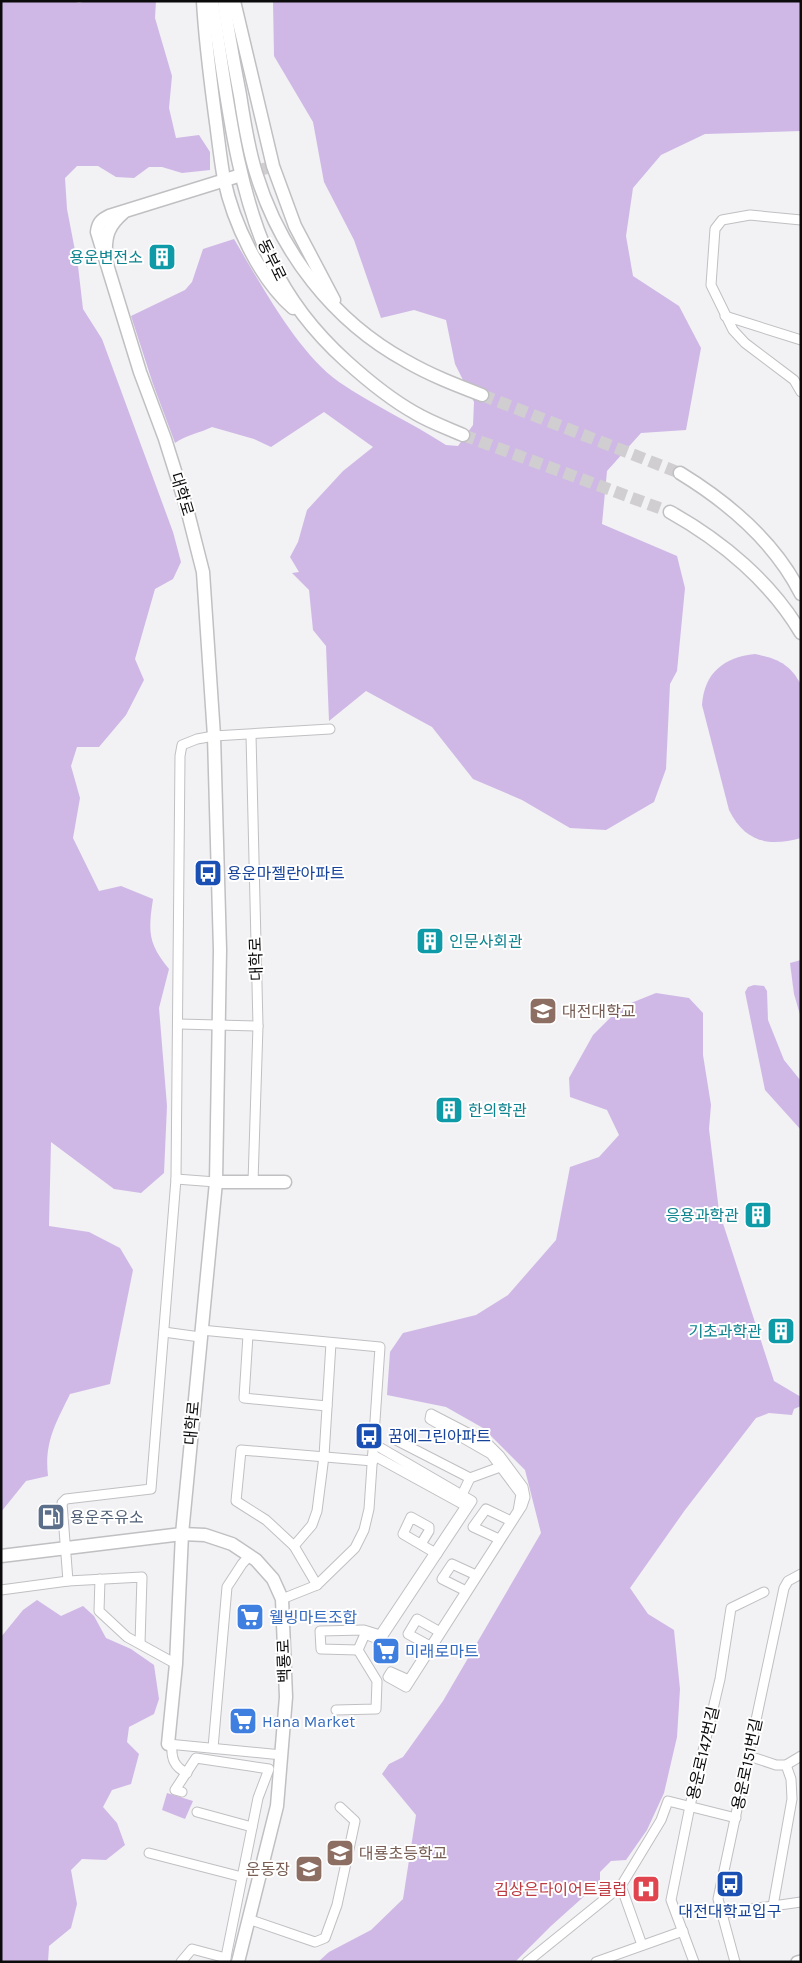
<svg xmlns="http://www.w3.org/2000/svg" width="802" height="1963" font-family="Karla,'Noto Sans KR',sans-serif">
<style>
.green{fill:#cfb8e6}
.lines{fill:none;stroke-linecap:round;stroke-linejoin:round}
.secondary-tunnel{stroke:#d0ced1;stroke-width:12;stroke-dasharray:12 6;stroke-linecap:butt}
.minor-casing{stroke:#c0bfc2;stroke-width:11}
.tertiary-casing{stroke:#c0bfc2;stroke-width:14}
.secondary-casing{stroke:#c0bfc2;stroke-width:15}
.minor{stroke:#fff;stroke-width:9}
.tertiary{stroke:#fff;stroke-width:11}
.secondary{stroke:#fff;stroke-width:12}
.labels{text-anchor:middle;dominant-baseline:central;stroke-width:4;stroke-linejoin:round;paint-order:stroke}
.culture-label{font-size:16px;fill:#0d838f;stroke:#fff;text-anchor:end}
.street-label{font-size:16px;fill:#0c0b0c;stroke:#fff}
.transit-label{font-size:16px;fill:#164399;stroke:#fff;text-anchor:start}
.education-label{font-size:16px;fill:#785e54;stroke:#fff;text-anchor:start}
.service-label{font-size:16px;fill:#4e5e75;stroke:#fff;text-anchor:start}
.shop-label{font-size:16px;fill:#366cbe;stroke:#fff;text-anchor:start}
.health-label{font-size:16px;fill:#be3a42;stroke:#fff;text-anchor:end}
</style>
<rect width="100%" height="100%" fill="#f2f1f4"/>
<!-- green -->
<g class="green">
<path d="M1 1H73L79 3 87 1H156L155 18 172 76 169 108 176 138 199 135 210 152V170L182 173 162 167H149L134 178 116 177 98 166H77L65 178 67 209 78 266 83 309 102 339 173 532 181 562 173 579 155 589 135 659 144 680 126 715 99 747H77L71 766 80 798 73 838 99 891 121 886 153 899C148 932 148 943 169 969L159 1008 167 1106 164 1173 141 1193 114 1189 51 1142 49 1226 89 1232 120 1248 133 1270 110 1384 70 1394C56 1423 44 1442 48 1476L26 1481 1 1512Z"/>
<path d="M273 1H801V131L705 134 661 155 633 188 626 236 633 276 679 306 701 348 686 430 641 433 607 471 602 524 677 556 685 588 677 671 670 684 666 769 654 802 606 830 570 828 522 800 473 779 432 727 366 691 329 721 326 646 313 630 309 590 292 573 299 572 290 557 298 542 307 510 343 471 373 447 324 412 271 447 254 439 212 427C200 433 186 435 175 443L153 384 131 316 185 290 192 282 203 249 234 239C259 281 298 354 339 382 373 405 412 423 446 445L458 446 473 425 474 402 455 364 446 320 414 310 381 318 354 240 324 182 313 122 274 56Z"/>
<path d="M755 654C778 659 790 664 801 685V838C768 847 745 842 729 810L702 705C704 673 724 657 755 654Z"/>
<polygon points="801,960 801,1018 794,994 790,963"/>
<polygon points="754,985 764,986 767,991 768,1020 784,1060 801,1081 801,1130 765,1090 745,992 748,987"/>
<polygon points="656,993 689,998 703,1013 703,1055 711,1105 709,1129 719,1211 774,1381 801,1397 801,1406 794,1409 792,1415 769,1413 756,1418 685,1510 630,1588 648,1614 674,1630 680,1689 677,1737 664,1793 647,1830 626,1860 611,1861 600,1872 600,1882 551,1926 515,1962 318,1962 329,1952 371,1930 403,1899 416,1815 382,1774 389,1764 403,1757 443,1701 541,1533 525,1470 483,1428 446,1407 387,1395 390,1352 403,1333 476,1315 508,1295 556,1240 570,1167 599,1157 619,1135 607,1110 570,1097 569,1078 593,1035 621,1007"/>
<polygon points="37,1600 61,1616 83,1606 94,1616 106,1638 131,1649 154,1665 159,1699 154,1714 129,1727 127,1742 139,1754 131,1784 112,1790 103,1807 117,1823 125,1845 106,1860 82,1859 71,1870 77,1904 71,1928 49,1946 48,1962 1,1962 1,1637 23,1610"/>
<polygon points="167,1793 193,1801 185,1819 162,1810"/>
</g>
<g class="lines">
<!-- secondary-tunnel -->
<g class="secondary-tunnel">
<polyline points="245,174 267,168"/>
<polyline points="482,395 680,473"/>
<polyline points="463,435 670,512"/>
</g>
<defs>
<g id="minor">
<polyline points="801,220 750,215 722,220 715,229 711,285 733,330 745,343 794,380 801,392"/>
<polyline points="725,316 801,340"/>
<polyline points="251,735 258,1026 253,1182"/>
<polyline points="179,1024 258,1026"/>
<polyline points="176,1179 216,1182"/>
<polyline points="201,1330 380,1347 369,1509 364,1530 355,1548 317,1585 282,1599"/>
<polyline points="164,1332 200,1337"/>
<polyline points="248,1335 244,1398 327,1406"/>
<polygon points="431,1414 487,1443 500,1456 523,1487 525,1497 522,1506 406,1687 388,1677 391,1672 409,1680 518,1511 521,1494 491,1454 430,1419"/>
<polyline points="396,1440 470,1478"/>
<polyline points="373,1455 466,1506 380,1635 364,1630 320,1631 321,1649 358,1650 365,1634 380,1640 472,1501 374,1444"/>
<polyline points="460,1499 470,1478 500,1467"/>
<polyline points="499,1539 473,1527 486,1509 511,1521"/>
<polyline points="421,1544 429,1531 429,1527 411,1517 403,1534 437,1554"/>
<polyline points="294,1546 312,1525 317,1511 324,1456 331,1343"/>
<polyline points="100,1579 99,1611 127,1637 176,1664"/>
<polyline points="68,1581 62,1503 66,1499 151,1489 176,1179 180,756 182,745 197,739 214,736 330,729"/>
<polyline points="317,1585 294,1546 266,1520 236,1501 241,1450 373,1461"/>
<polyline points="1,1590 68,1581 142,1577 140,1643"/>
<polyline points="466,1591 442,1579 452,1564 476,1575"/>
<polyline points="430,1646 408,1634 417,1619 440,1632"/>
<polyline points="336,1710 376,1709 377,1681 358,1650"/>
<polyline points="168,1744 282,1755"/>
<path d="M172 1745C171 1758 174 1767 187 1773"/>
<polyline points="213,1748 227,1587 242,1564 250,1555"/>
<polyline points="749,1756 776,1765 786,1765 801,1756"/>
<polyline points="182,1792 175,1790 196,1758 269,1769 258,1798 225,1962"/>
<polyline points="197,1812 252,1827"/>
<polyline points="149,1853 242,1877"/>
<polyline points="621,1886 642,1945"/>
<polyline points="773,1906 792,1799 791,1779 786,1765"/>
<polyline points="722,1913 801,1902"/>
<polyline points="248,1919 315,1942 325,1938 337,1905 355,1821 340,1807"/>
<polyline points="181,1962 192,1949 226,1958"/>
<polyline points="527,1962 621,1886 661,1820 668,1801 736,1818"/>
<polyline points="596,1962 683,1931"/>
<polyline points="694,1962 671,1900 690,1806 720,1679 731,1608 764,1592"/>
<polyline points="735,1962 718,1899 784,1588 788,1581 801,1574"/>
</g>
<polyline id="tertiary" points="797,1962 801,1961"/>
<g id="secondary">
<path d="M203 1C205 39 210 77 215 115 218 136 220 158 224 179 233 222 259 278 293 308"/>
<path d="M212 1C226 87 234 183 271 262 289 300 315 333 346 361 367 380 390 399 415 413 430 422 447 428 463 435"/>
<path d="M224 1C228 33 234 64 240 95 244 121 248 148 256 173 280 252 333 321 406 361 430 375 456 385 482 395"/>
<polyline points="234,1 273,166 295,226 334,300"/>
<path d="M106 254C105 235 109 225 123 213"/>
<path d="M680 473C729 503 775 542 801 594"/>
<path d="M670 512C722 541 771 582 801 633"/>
<polyline points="216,1182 285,1182"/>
<polyline points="1,1556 182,1534 205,1535 232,1544 256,1560 273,1579 282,1599 286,1697 277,1806 238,1962"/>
<path d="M168 1744 176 1664 182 1534 216 1182 220 950 214 736 203 572 187 509 165 439 140 372 97 232C98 223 101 220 109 216L238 176"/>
</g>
</defs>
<!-- minor casing -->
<use href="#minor" class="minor-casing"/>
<!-- tertiary casing -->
<use href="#tertiary" class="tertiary-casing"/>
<!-- secondary casing -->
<use href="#secondary" class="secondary-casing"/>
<!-- minor -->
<use href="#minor" class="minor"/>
<!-- tertiary -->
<use href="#tertiary" class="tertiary"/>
<!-- secondary -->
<use href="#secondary" class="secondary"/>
</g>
<!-- icons -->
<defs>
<symbol id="building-square" viewBox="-11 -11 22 22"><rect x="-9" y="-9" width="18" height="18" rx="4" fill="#0f9aa8" stroke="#fff"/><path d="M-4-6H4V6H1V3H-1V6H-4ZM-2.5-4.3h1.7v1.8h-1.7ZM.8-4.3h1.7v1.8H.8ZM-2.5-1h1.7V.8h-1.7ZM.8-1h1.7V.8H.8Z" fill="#fff"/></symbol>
<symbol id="bus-square" viewBox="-11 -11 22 22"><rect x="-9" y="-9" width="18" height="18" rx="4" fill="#1a4fb4" stroke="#fff"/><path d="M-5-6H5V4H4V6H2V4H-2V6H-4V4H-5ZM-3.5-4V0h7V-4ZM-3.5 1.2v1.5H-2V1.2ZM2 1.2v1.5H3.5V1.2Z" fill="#fff"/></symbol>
<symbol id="university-square" viewBox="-11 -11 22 22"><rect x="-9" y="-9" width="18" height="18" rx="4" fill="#8d6e63" stroke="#fff"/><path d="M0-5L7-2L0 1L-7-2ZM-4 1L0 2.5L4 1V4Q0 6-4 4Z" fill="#fff"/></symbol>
<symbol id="fuel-square" viewBox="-11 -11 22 22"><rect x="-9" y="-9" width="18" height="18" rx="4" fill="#5c6f8a" stroke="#fff"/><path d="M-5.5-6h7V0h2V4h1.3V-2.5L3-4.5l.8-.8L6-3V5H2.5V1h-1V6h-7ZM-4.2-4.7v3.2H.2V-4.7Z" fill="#fff"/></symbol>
<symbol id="supermarket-square" viewBox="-11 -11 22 22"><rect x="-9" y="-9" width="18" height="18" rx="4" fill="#3f7fe0" stroke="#fff"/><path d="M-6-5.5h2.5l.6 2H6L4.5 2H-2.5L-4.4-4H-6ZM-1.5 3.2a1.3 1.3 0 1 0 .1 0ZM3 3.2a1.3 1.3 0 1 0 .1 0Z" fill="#fff"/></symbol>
<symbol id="school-square" viewBox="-11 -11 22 22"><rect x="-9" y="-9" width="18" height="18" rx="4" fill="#8d6e63" stroke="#fff"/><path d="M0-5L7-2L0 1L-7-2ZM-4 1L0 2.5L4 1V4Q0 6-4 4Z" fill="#fff"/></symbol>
<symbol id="hospital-square" viewBox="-11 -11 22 22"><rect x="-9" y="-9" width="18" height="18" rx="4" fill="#e0444e" stroke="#fff"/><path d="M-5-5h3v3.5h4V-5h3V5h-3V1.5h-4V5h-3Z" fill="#fff"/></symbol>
</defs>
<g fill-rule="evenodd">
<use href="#building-square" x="146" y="241" width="32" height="32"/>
<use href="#bus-square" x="192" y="857" width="32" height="32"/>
<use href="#building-square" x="414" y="925" width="32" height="32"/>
<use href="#university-square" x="527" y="995" width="32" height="32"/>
<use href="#building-square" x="433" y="1094" width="32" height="32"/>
<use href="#building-square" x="742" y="1199" width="32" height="32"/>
<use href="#building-square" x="765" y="1315" width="32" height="32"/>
<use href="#bus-square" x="353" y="1420" width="32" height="32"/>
<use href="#fuel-square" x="35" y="1501" width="32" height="32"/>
<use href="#supermarket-square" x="234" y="1601" width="32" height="32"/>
<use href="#supermarket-square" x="370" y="1635" width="32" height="32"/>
<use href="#supermarket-square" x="227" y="1705" width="32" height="32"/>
<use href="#school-square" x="324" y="1837" width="32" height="32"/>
<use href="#school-square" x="293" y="1853" width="32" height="32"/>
<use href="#bus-square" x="714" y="1868" width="32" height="32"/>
<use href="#hospital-square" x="630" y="1873" width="32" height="32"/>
</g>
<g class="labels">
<!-- culture labels -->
<g class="culture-label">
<text x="143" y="257">용운변전소</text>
<text x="449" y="941" text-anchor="start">인문사회관</text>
<text x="468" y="1110" text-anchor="start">한의학관</text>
<text x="739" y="1215">응용과학관</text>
<text x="762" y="1331">기초과학관</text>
</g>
<!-- street labels -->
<g class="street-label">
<text transform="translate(272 260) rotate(64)">동부로</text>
<text transform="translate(182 494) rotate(73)">대학로</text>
<text transform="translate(256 959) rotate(-92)">대학로</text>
<text transform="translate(192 1423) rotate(-85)">대학로</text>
<text transform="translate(284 1661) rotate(-92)">백룡로</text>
<text transform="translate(703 1753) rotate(-77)">용운로147번길</text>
<text transform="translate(747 1764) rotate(-78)">용운로151번길</text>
</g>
<!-- transit labels -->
<g class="transit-label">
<text x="227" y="873">용운마젤란아파트</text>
<text x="388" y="1436">꿈에그린아파트</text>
<text x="730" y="1911" text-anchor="middle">대전대학교입구</text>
</g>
<!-- education labels -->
<g class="education-label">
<text x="562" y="1011">대전대학교</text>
<text x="359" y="1853">대룡초등학교</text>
<text x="290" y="1869" text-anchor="end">운동장</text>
</g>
<!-- service labels -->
<g class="service-label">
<text x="70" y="1517">용운주유소</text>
</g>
<!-- shop labels -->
<g class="shop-label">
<text x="269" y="1617">웰빙마트조합</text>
<text x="405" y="1651">미래로마트</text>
<text x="262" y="1721">Hana Market</text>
</g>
<!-- health labels -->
<g class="health-label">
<text x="627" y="1889">김상은다이어트클럽</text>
</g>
</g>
<!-- border -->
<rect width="802" height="1963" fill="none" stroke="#0c0b0c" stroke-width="5"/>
</svg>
